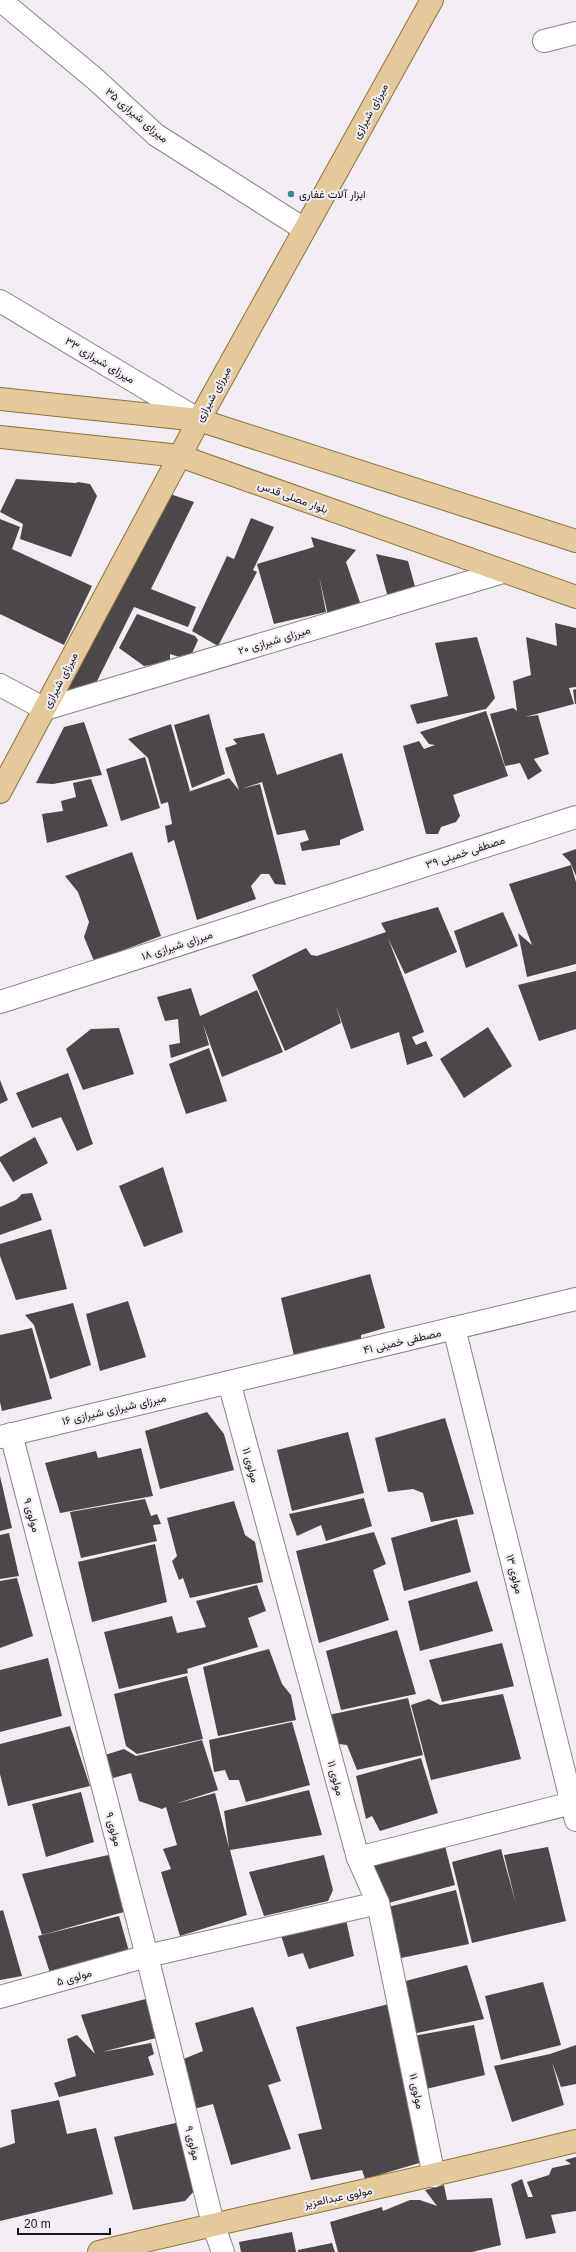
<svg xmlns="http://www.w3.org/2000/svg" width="576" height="2252" font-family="Arial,Vazirmatn,sans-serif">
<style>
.building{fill:#4c4749}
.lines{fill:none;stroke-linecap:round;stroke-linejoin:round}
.minor-casing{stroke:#888589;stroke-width:24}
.major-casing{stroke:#917340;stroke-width:24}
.minor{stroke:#fff;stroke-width:22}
.major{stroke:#e4c99a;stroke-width:22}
.poi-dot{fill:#40878f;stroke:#f1edf2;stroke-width:1.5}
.labels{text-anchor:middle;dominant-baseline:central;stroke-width:4;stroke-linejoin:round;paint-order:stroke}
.street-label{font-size:11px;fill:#171617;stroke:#f1edf2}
.poi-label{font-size:11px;fill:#171617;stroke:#f1edf2;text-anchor:start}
</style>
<rect width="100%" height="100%" fill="#f1edf2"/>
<!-- building -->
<g class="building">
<polygon points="16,479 76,483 78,482 90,484 97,496 71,557 20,539 23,524 0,512"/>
<polygon points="164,492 194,502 151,589 196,607 188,627 134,607 95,685 68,693 59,687"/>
<polygon points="251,518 274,527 253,570 257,572 218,646 192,631 227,556 234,559"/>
<polygon points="0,519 20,527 12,549 92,586 64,645 0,614"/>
<polygon points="311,537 356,550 346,562 362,608 329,620 319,576 326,612 274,624 257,564 314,547"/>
<polygon points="376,554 408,561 417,594 389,601"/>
<polygon points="137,614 195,636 198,640 189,660 170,654 170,662 144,666 119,648"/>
<polygon points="555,623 576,628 576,687 569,688 574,704 525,717 538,715 549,754 534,759 542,771 528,780 520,763 505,766 490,714 513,708 517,711 513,681 531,675 526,637 557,646"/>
<polygon points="477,637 495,698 486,709 417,724 410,705 448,696 435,643"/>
<polygon points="576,689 576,704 575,704 573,690"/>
<polygon points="486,711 508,776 453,795 460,816 456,822 441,827 438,834 426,834 403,746 419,741 424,749 435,745 429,744 420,732"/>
<polygon points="209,714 225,774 192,788 174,725"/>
<polygon points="84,722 102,775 53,784 36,783 64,727"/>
<polygon points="171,724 190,791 188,792 229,778 239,790 225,748 237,744 233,739 264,733 277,775 342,753 364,830 340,840 340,845 302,851 300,843 309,840 305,830 277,835 262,782 241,789 260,784 286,885 275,884 269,874 261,874 251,886 256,899 197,920 174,840 168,843 165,826 172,824 168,802 161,804 148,758 128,739"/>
<polygon points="145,757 160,808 121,821 106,769"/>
<polygon points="91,779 108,826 47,843 42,814 63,811 61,801 76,797 73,783"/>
<polygon points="576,849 576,876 570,862 562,854"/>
<polygon points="132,852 161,936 94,961 84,937 89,922 78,892 65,876"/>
<polygon points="571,865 576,882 576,964 527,977 518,933 532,945 509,884"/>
<polygon points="438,907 457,952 405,974 388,938 424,1032 412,1037 416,1045 426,1041 433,1056 407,1065 399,1032 351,1049 336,1006 341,1023 285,1051 252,975 306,948 311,955 317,956 386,932 381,923"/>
<polygon points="503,912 518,946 466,968 454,931"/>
<polygon points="576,971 576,1029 539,1041 518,985"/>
<polygon points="191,988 200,1016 257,990 283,1052 222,1077 203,1024 209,1045 171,1058 169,1045 180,1043 178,1019 165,1021 157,997"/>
<polygon points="488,1027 512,1066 464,1098 440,1059"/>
<polygon points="119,1028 134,1074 83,1090 66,1049 91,1029"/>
<polygon points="209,1048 227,1101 186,1114 169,1064"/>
<polygon points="68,1073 93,1144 77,1151 61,1117 32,1128 16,1093"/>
<polygon points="0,1080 8,1100 0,1104"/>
<polygon points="35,1137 48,1163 13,1182 0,1161 0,1157"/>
<polygon points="163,1167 183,1232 144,1247 119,1186"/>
<polygon points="32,1193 42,1220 0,1235 0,1207 16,1200 22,1194"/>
<polygon points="51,1229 67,1289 16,1300 0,1256 0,1244"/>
<polygon points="370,1274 385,1328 361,1335 361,1344 330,1352 325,1347 294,1356 281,1298"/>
<polygon points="128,1301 146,1357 100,1371 86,1314"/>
<polygon points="73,1303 91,1365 50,1379 34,1325 25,1315"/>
<polygon points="32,1328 52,1399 2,1411 0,1402 0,1335"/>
<polygon points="207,1412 224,1434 234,1470 160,1489 145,1431"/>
<polygon points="445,1418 474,1514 431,1522 423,1493 413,1489 388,1492 375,1438"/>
<polygon points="348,1432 364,1493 292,1511 277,1450"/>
<polygon points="141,1448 153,1496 60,1513 45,1463 96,1451 98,1458"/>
<polygon points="0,1476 12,1528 0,1531"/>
<polygon points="364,1498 372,1526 326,1541 321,1525 297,1536 289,1514"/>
<polygon points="145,1499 151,1516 157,1514 161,1524 153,1525 157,1541 81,1558 70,1512"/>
<polygon points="234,1501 245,1535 255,1542 263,1582 190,1598 183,1578 179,1580 172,1561 177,1556 167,1518"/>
<polygon points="457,1519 471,1572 404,1591 391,1538"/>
<polygon points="374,1532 386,1564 373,1570 389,1620 319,1643 296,1551"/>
<polygon points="9,1533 19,1576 0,1579 0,1535"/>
<polygon points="155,1544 167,1602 92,1622 78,1562"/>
<polygon points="17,1578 33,1636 0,1648 0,1581"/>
<polygon points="477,1581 493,1631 420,1651 408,1601"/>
<polygon points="257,1585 266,1611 248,1618 258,1647 187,1669 188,1673 119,1689 104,1632 172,1616 177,1633 206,1627 196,1601"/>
<polygon points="397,1630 416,1694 341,1710 326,1651"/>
<polygon points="502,1643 514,1686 442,1702 429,1660"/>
<polygon points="269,1649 282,1684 291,1695 296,1720 218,1736 203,1667"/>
<polygon points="48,1658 62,1716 0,1732 0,1670"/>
<polygon points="187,1676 203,1739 137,1754 126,1746 114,1694"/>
<polygon points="503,1694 521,1759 431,1780 411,1705 429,1699 440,1705"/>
<polygon points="408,1698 423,1755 357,1770 347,1745 331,1743 324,1716"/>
<polygon points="292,1722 310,1785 246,1802 239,1780 229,1780 225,1770 214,1772 209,1740"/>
<polygon points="70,1726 90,1786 8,1806 0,1774 0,1744"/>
<polygon points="202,1740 218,1790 175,1804 215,1793 229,1848 224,1811 309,1790 322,1835 230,1850 247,1915 180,1936 161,1872 171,1869 163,1849 177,1845 166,1807 162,1809 139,1801 131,1773 113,1778 105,1755 124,1749 136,1756"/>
<polygon points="421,1758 438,1813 380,1831 372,1816 366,1819 356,1776"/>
<polygon points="81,1792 94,1842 46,1857 32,1804"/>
<polygon points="444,1842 455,1885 381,1905 363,1859"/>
<polygon points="548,1847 566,1921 472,1943 452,1862 501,1849 516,1904 504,1855"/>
<polygon points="113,1854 131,1910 42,1935 22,1874"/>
<polygon points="324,1855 333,1890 328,1901 264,1916 249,1872"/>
<polygon points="456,1890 469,1944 401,1958 388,1907"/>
<polygon points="3,1910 22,1976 0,1980 0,1911"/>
<polygon points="345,1915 354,1956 309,1969 303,1953 288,1957 278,1926"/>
<polygon points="119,1916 130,1955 51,1976 38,1936"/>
<polygon points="467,1965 484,2019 412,2034 398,1983"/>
<polygon points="543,1982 561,2045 501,2060 485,1996"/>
<polygon points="150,1998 160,2037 102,2052 151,2043 154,2054 148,2057 154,2075 59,2097 54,2083 76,2076 67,2039 77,2035 95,2054 81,2015"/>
<polygon points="389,2004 426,2161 365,2179 362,2170 311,2180 298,2134 322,2129 296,2027"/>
<polygon points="253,2007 281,2081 268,2085 291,2149 231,2165 213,2104 186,2111 174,2063 203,2051 195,2023"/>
<polygon points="474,2025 485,2075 426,2089 413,2036"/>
<polygon points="576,2045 576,2084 561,2087 552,2062 564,2105 512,2122 494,2066 550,2054"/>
<polygon points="59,2100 67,2134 96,2128 113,2194 0,2221 0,2148 15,2143 11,2110"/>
<polygon points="180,2122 196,2189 185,2201 133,2210 114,2137"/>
<polygon points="576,2157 576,2211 551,2215 556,2233 526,2239 511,2184 522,2179 528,2197 533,2197 527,2182 549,2175 552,2168 571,2164 565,2160"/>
<polygon points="444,2185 447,2200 492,2198 501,2245 472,2252 338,2252 330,2222 382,2207 383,2211 410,2200 420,2200 437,2206 425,2190"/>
<polygon points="292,2232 296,2252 241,2252 239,2242"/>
<polygon points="332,2243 335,2252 298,2252 298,2250"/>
</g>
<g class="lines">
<defs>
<g id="minor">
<polyline points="0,0 94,78 156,135 304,229"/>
<polyline points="544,41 576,33"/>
<polyline points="0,301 199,420"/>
<polyline points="0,685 45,709 503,572"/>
<polyline points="0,1002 576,817"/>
<polyline points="454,1328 576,1820"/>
<polyline points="229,1382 358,1858 378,1903 434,2176"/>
<polyline points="11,1434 147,1956 213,2224 223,2252"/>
<polyline points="0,1437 576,1299"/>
<polyline points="358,1858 576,1802"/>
<polyline points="0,1997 147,1956 378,1903"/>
</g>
<g id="major">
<polyline points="0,399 199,420 576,541"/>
<polyline points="0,437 180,456 576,597"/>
<polyline points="0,792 199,420 432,0"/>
<path d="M99 2252C258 2213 418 2180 576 2141"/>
</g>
</defs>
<!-- minor casing -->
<use href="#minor" class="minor-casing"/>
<!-- major casing -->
<use href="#major" class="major-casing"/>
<!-- minor -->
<use href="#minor" class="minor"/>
<!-- major -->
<use href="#major" class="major"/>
</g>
<!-- markers -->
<circle class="poi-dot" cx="291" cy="194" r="4"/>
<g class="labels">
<!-- street labels -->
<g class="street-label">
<text transform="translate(370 111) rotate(-61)">میرزای شیرازی</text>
<text transform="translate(137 115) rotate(40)">میرزای شیرازی ۳۵</text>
<text transform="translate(100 360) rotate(31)">میرزای شیرازی ۳۳</text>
<text transform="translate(213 394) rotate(-61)">میرزای شیرازی</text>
<text transform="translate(293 497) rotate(20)">بلوار مصلی قدس</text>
<text transform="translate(274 640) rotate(-17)">میرزای شیرازی ۲۰</text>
<text transform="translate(60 680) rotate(-62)">میرزای شیرازی</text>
<text transform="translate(465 852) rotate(-18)">مصطفی خمینی ۳۹</text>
<text transform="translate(177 945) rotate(-18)">میرزای شیرازی ۱۸</text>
<text transform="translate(402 1341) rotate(-13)">مصطفی خمینی ۴۱</text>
<text transform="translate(114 1409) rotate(-13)">میرزای شیرازی شیرازی ۱۶</text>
<text transform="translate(251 1465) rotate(75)">مولوی ۱۱</text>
<text transform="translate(32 1515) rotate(75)">مولوی ۹</text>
<text transform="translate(515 1574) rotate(76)">مولوی ۱۳</text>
<text transform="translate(336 1778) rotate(75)">مولوی ۱۱</text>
<text transform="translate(114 1829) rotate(75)">مولوی ۹</text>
<text transform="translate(74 1977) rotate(-16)">مولوی ۵</text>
<text transform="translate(417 2091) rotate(78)">مولوی ۱۱</text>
<text transform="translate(193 2143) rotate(76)">مولوی ۹</text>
<text transform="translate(338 2197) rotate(-12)">مولوی عبدالعزیز</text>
</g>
<!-- poi labels -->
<g class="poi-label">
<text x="299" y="194">ابزار آلات غفاری</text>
</g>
</g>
<!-- scale -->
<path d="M18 2228v6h92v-6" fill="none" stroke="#171617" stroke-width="2"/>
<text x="24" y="2228" font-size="12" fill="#171617" stroke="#f1edf2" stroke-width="3" paint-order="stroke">20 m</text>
</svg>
